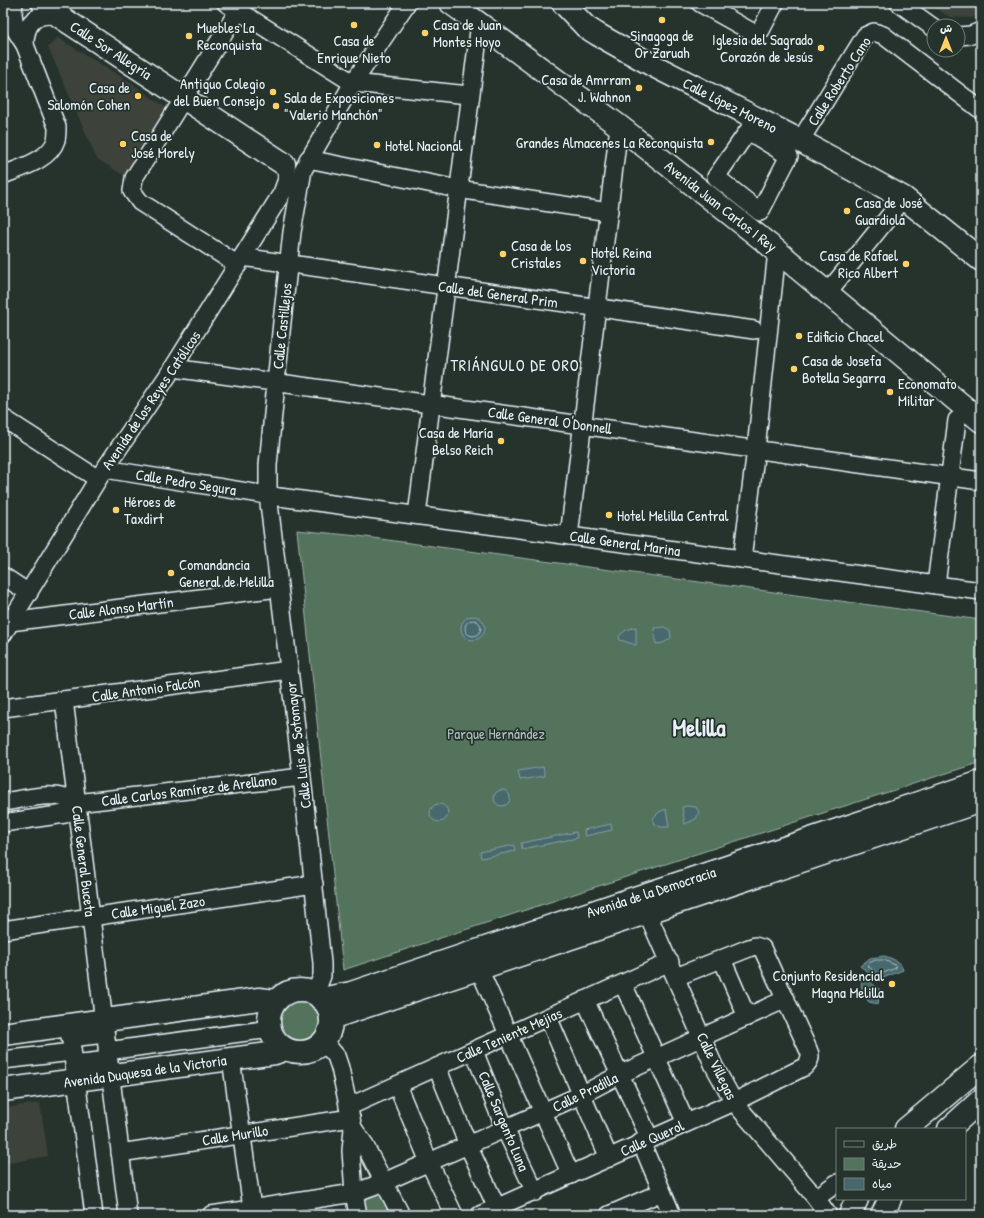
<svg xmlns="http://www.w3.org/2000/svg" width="984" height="1218" font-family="'Patrick Hand','Playpen Sans Arabic',sans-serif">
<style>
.built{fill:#3c423b}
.green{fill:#53735d;stroke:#9eb2aa}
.water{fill:#47696d;stroke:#879fa5}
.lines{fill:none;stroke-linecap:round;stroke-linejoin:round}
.shore{stroke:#a8bbc0;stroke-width:1}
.minor-casing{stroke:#e8f1f8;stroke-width:20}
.major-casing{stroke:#e8f1f8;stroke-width:25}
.minor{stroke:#26332d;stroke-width:17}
.major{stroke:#26332d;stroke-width:22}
.poi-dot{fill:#ffd166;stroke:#26332d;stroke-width:1.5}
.labels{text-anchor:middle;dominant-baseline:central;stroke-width:3.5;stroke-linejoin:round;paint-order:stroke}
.poi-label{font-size:15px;fill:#e8f1f8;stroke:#26332d;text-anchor:start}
.street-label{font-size:15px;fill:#e8f1f8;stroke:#26332d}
.park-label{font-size:15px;fill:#acbfba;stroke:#26332d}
.neighbourhood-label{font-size:16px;letter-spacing:1px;fill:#e8f1f8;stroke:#26332d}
.town-label{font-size:23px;font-weight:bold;fill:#e8f1f8;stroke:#26332d}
</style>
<rect width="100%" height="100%" fill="#26332d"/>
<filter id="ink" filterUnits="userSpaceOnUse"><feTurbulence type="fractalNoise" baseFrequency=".025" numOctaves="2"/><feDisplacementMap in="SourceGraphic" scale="8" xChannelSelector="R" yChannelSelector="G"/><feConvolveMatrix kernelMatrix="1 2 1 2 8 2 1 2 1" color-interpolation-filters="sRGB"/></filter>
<g filter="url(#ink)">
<!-- built -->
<g class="built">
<polygon points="927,3 981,3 981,14 971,18 950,17"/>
<polygon points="58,38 131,83 168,109 125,176 97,159 48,47"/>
<polygon points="40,1103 48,1156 3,1164 3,1108"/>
</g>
<!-- green -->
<g class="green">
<polygon points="297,530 358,536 981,620 981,762 693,855 343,970"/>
<circle cx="300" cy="1020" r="22"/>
<polygon points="378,1190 390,1215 365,1215 361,1193"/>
</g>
<!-- water -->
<g class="water">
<circle cx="473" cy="628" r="12"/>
<polygon points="636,627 636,645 620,640 619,636 626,630"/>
<polygon points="664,627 670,630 671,638 663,643 656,644 654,628"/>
<polygon points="543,767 545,776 520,780 518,771"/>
<circle cx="502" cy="798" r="8"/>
<circle cx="439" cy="813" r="9"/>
<polygon points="687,806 696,807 699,812 696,819 685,824 682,807"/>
<polygon points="666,809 669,827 660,827 655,824 653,818 659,812"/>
<polygon points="611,824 612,830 585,836 584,830"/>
<polygon points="576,832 577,838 522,849 521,843"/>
<polygon points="514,845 515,851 481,858 480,852"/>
<path d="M884 956C892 958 901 962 903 970L878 980 860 966 870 958Z"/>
<path d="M864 977 880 990 878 1004 869 1002C863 995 858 985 864 977Z"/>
</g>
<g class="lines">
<!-- shore -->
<g class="shore">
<circle cx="473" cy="628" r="8"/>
<polygon points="876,960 884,960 895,965 896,968 878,975 867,965 869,963"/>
</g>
<defs>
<g id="minor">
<polyline points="226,3 353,83 469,95"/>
<polyline points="700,3 752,32 761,30 775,3"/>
<polyline points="899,3 934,28"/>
<polyline points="958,36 971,35 981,31"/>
<path d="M25 45C25 22 36 12 59 16"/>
<polygon points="748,131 789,156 760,212 716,177"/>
<polyline points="800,141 865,36 874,32 883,35 981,110"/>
<polyline points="308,159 458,189 609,212"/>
<path d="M3 175C20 168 50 160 56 140 57 136 57 131 57 127L25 45 16 31 13 14 14 3"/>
<polyline points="242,257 754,330"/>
<polyline points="238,265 140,202 132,191 134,178 243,3"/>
<polyline points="828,292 904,198"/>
<polyline points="173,368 981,481"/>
<polyline points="3,418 98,479"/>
<polyline points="105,469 279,497 981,591"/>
<polyline points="417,515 480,23"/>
<polyline points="569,536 619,126"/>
<polyline points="742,559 756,449 777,251"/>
<polyline points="3,576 29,593"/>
<polyline points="936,585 957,420"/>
<polyline points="10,622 279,588"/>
<polyline points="3,634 98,479 173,368 282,193 287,179 286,166 284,164"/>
<polyline points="64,700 128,1215"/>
<polyline points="3,708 289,670"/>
<path d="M3 802C27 799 55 789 76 803L302 777"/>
<polyline points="3,823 65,814 76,803"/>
<polyline points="642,901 714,1066 734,1102 816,1198 828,1215"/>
<polyline points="3,930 314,884"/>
<polyline points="722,959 747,1017"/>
<polyline points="479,969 571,1175"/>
<polyline points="623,984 686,1123"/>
<polyline points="315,994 322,976 322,963 302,777 268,495 268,465 282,322 292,232 303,170 353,83 407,3"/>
<polyline points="585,1000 650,1139"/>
<polyline points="548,1017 609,1158"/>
<polyline points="69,1026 94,1215"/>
<polyline points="70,1038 105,1034"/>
<polyline points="321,1044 331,1050 336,1056 340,1068 353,1128 351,1151 354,1193 358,1215"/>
<polyline points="107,1051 270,1029"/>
<polyline points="474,1051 505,1129 535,1192"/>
<polyline points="231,1059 253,1215"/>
<polyline points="3,1060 72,1052"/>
<polyline points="74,1064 108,1060"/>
<polyline points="437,1067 468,1145 497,1208"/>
<polyline points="397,1085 429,1162 454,1215"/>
<polyline points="348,1107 670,962"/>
<polyline points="353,1128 363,1142 401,1215"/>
<polyline points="641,1142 672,1215"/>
<polyline points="120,1153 351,1118"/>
<polyline points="816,1198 837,1183"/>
<polyline points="211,1215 354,1193 384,1182 581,1095 621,1074 786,999"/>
<path d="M480 1215 734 1102 804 1067C810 1061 812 1057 808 1049L762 948 755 946 749 948 676 977"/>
<polyline points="609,1215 662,1192"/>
</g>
<g id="major">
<polyline points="43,3 59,16 284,164"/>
<polyline points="451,3 619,126 777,251 981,421"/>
<polyline points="563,3 586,27 597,34 654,66 795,138 904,198 981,260"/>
<circle cx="300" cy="1021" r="31"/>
<polyline points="321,999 351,993 981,782"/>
<polyline points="331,1018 981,801"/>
<polyline points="3,1034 259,999 275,1001"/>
<polyline points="3,1090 275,1053 286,1049"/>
<polyline points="906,1129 981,1066"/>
<polyline points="949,1129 981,1100"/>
<polyline points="850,1215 857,1199"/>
<polyline points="882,1215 890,1199"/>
</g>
</defs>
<!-- minor casing -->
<use href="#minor" class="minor-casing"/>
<!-- major casing -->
<use href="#major" class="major-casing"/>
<!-- minor -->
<use href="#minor" class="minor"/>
<!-- major -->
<use href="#major" class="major"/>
</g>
</g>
<!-- markers -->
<g class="poi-dot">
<circle cx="662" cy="20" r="4"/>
<circle cx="354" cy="25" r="4"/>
<circle cx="425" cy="33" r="4"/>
<circle cx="189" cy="36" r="4"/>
<circle cx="821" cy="48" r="4"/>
<circle cx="639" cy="88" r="4"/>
<circle cx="273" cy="92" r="4"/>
<circle cx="138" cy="96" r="4"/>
<circle cx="276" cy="106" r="4"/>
<circle cx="711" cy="142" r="4"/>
<circle cx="123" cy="144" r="4"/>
<circle cx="377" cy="145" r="4"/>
<circle cx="847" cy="211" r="4"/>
<circle cx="503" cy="254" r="4"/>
<circle cx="583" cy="261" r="4"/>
<circle cx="906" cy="264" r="4"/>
<circle cx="799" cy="336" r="4"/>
<circle cx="794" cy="369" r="4"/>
<circle cx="890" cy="392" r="4"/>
<circle cx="501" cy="441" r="4"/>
<circle cx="116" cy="510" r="4"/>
<circle cx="609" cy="515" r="4"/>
<circle cx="171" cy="573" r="4"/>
<circle cx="892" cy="984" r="4"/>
</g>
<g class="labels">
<!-- poi labels -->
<g class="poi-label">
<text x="433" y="24">Casa de Juan<tspan x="433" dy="17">Montes Hoyo</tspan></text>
<text x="197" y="27">Muebles La<tspan x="197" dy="17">Reconquista</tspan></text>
<text x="662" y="35" text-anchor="middle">Sinagoga de<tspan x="662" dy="17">Or Zaruah</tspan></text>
<text x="813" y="39" text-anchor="end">Iglesia del Sagrado<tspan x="813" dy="17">Corazón de Jesús</tspan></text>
<text x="354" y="40" text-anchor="middle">Casa de<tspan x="354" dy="17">Enrique Nieto</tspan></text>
<text x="631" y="79" text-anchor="end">Casa de Amrram<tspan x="631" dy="17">J. Wahnon</tspan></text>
<text x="265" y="83" text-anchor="end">Antiguo Colegio<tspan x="265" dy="17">del Buen Consejo</tspan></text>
<text x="130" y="87" text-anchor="end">Casa de<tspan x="130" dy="17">Salomón Cohen</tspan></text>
<text x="284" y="97">Sala de Exposiciones<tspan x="284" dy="17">"Valerio Manchón"</tspan></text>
<text x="131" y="135">Casa de<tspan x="131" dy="17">José Morely</tspan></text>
<text x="703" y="142" text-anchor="end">Grandes Almacenes La Reconquista</text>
<text x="385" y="145">Hotel Nacional</text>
<text x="855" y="202">Casa de José<tspan x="855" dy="17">Guardiola</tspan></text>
<text x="511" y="245">Casa de los<tspan x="511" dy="17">Cristales</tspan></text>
<text x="591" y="252">Hotel Reina<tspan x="591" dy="17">Victoria</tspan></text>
<text x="898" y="255" text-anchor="end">Casa de Rafael<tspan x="898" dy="17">Rico Albert</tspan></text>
<text x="807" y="336">Edificio Chacel</text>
<text x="802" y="360">Casa de Josefa<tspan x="802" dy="17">Botella Segarra</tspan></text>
<text x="898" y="383">Economato<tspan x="898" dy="17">Militar</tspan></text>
<text x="493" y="432" text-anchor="end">Casa de María<tspan x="493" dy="17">Belso Reich</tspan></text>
<text x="124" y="501">Héroes de<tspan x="124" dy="17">Taxdirt</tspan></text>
<text x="617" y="515">Hotel Melilla Central</text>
<text x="179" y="564">Comandancia<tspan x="179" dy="17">General de Melilla</tspan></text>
<text x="884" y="975" text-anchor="end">Conjunto Residencial<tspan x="884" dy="17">Magna Melilla</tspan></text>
</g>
<!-- street labels -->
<g class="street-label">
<text transform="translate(111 50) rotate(33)">Calle Sor Allegría</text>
<text transform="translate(839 81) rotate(-57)">Calle Roberto Cano</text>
<text transform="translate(730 105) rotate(27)">Calle López Moreno</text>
<text transform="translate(721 206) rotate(38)">Avenida Juan Carlos I Rey</text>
<text transform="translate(498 294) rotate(8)">Calle del General Prim</text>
<text transform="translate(282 326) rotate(-84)">Calle Castillejos</text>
<text transform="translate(151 400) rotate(-56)">Avenida de los Reyes Católicos</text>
<text transform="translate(550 420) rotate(8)">Calle General O'Donnell</text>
<text transform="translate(186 482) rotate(9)">Calle Pedro Segura</text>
<text transform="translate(625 543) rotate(8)">Calle General Marina</text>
<text transform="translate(121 608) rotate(-7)">Calle Alonso Martín</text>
<text transform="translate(146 689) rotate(-8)">Calle Antonio Falcón</text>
<text transform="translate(298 745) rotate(-97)">Calle Luis de Sotomayor</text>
<text transform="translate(189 790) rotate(-7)">Calle Carlos Ramírez de Arellano</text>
<text transform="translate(84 861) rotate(83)">Calle General Buceta</text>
<text transform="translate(651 892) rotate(-18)">Avenida de la Democracia</text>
<text transform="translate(158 907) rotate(-8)">Calle Miguel Zazo</text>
<text transform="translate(509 1035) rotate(-24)">Calle Teniente Mejias</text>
<text transform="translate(717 1066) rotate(64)">Calle Villegas</text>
<text transform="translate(145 1071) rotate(-8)">Avenida Duquesa de la Victoria</text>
<text transform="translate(585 1092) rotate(-26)">Calle Pradilla</text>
<text transform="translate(504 1121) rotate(67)">Calle Sargento Luna</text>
<text transform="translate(235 1135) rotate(-9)">Calle Murillo</text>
<text transform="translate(652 1138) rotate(-24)">Calle Querol</text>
</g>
<!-- park labels -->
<g class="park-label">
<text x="496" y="733">Parque Hernández</text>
</g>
<!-- neighbourhood labels -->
<g class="neighbourhood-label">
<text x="515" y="365">TRIÁNGULO DE ORO</text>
</g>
<!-- town labels -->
<g class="town-label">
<text x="699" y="727">Melilla</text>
</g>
</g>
<!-- margin -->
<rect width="984" height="1218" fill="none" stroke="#26332d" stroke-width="16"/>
<rect x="8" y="8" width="968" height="1202" fill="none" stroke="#e8f1f8" stroke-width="1.5" filter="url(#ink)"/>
<!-- legend -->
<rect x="836" y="1128" width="130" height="72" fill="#26332d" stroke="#747f7e"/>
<rect x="844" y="1141" width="20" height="6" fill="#26332d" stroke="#747f7e"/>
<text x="872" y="1148" font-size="12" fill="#e8f1f8">طريق</text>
<rect x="844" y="1158" width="20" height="12" fill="#53735d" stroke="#747f7e"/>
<text x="872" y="1168" font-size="12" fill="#e8f1f8">حديقة</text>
<rect x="844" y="1178" width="20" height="12" fill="#47696d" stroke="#747f7e"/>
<text x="872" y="1188" font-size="12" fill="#e8f1f8">مياه</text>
<!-- north arrow -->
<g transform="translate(946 38)"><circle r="19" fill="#26332d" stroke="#747f7e"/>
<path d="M0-3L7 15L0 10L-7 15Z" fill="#ffd166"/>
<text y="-6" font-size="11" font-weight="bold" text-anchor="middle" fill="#e8f1f8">ش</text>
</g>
</svg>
